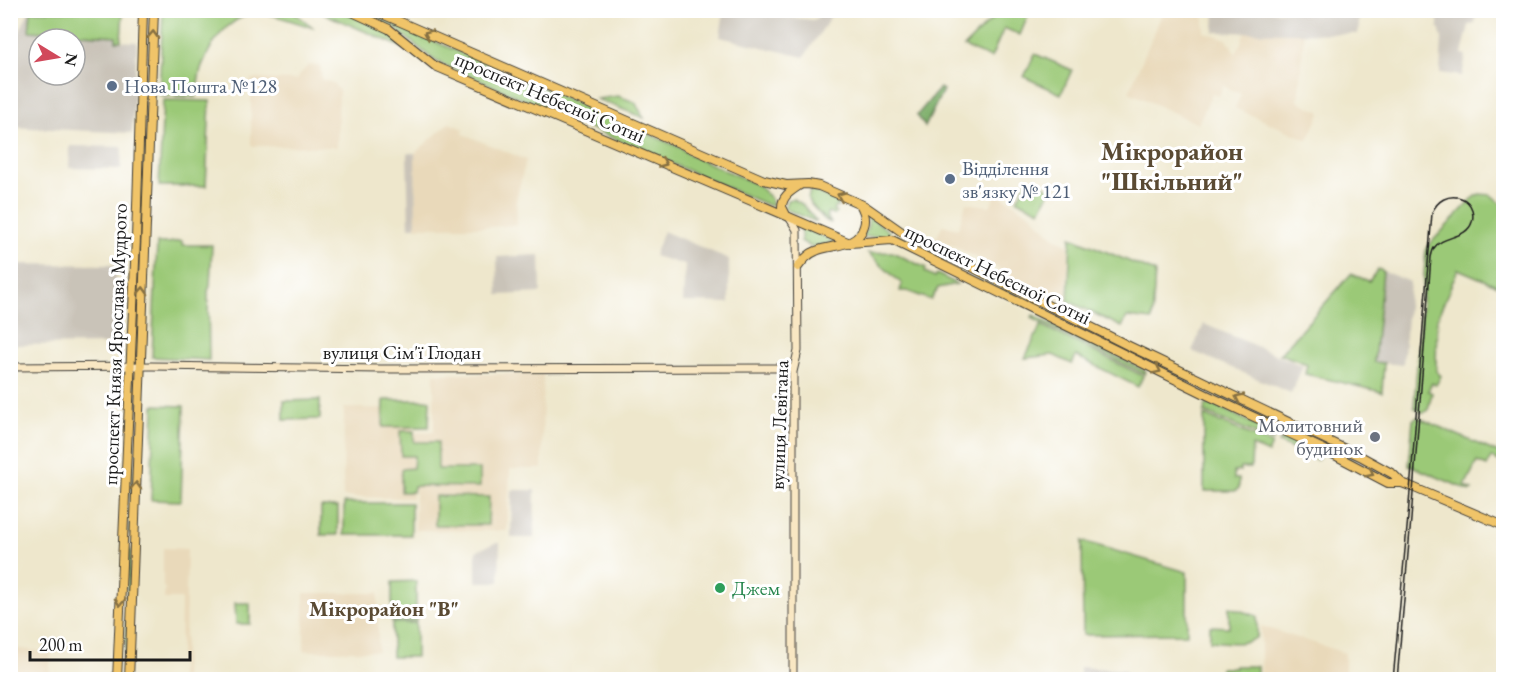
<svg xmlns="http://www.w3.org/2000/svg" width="1514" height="690" font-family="'EB Garamond',serif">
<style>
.built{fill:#e9d9ba}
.industrial{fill:#c9c3b8;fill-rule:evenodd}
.green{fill:#9bc977;stroke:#5c724a;stroke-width:1.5}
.forest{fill:#7cad68;stroke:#4c6442;stroke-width:1.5}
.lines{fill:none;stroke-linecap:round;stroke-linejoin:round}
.secondary-casing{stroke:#3c3a36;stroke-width:9}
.primary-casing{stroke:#3c3a36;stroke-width:10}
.secondary{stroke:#f9e7c3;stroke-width:7}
.primary{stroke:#f0c469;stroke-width:8}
.tram{stroke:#1c1c1c;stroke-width:1.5}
.oneway{stroke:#867042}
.service-dot{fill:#5c6f8a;stroke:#fff;stroke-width:2}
.worship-dot{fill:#6b7280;stroke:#fff;stroke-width:2}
.leisure-dot{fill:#2e9e5b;stroke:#fff;stroke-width:2}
.labels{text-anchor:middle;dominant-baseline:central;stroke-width:6;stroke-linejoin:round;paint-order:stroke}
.service-label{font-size:20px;fill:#4e5e75;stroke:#fff;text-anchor:start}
.street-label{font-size:20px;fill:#1c1c1c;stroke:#fff}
.worship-label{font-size:20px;fill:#5b616d;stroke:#fff;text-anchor:end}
.leisure-label{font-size:20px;fill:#27864d;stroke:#fff;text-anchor:start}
.neighbourhood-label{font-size:21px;font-weight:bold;fill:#5a4a33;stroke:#fff}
.district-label{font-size:26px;font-weight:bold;fill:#5a4a33;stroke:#fff}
</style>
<rect width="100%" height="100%" fill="#fff"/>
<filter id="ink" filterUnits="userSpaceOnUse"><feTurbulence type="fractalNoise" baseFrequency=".0167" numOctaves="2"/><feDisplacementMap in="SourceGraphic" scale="12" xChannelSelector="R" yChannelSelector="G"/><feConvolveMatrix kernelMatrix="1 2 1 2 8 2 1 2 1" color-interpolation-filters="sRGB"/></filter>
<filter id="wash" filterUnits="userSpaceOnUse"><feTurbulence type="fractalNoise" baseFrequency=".008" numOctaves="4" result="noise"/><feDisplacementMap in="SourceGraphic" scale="24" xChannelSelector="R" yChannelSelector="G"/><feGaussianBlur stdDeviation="1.35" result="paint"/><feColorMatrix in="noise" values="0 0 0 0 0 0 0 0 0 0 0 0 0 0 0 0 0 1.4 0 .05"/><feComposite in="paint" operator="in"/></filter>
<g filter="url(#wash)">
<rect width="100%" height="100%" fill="#eee7cc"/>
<!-- built -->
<g class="built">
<polygon points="1163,11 1204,11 1204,32 1227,39 1236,54 1245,32 1304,33 1298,101 1321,112 1308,140 1235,108 1241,94 1223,86 1219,96 1212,93 1198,124 1129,92"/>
<polygon points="309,65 320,66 322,80 333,83 339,91 337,147 251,146 251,79 297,80 302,72"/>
<polygon points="449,123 464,129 463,134 526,160 516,200 517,225 487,227 416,227 415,153"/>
<polygon points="997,193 1030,214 1055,238 1069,245 1066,303 936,237 943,225 958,229 966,203 990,206"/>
<polygon points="434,374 543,374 542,469 510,469 507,531 415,530 415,433 434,432"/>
<polygon points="344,408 413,409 412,498 343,497"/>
<polygon points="163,548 187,549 184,679 180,679 181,599 164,599 165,588 163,587"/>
<rect x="304" y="593" width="74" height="58"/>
<polygon points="1261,626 1345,653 1345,679 1261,679"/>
<polygon points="11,648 51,652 49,679 11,679"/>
</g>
<!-- industrial -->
<g class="industrial">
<path d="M29 11H31L29 30 116 36V41L137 42 132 133 11 127V50ZM39 39H75V75H39Z"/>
<polygon points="724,11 815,20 823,11 832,15 804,57 720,37"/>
<polygon points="1215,11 1360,11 1358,34 1214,32"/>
<polygon points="1361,11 1476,11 1475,24 1469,25 1462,54 1466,55 1462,76 1440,73 1442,38 1440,32 1440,28 1438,28 1438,16"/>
<polygon points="70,146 122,147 121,169 69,168"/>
<polygon points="407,153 415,153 416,227 409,227"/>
<polygon points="663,231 729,259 729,303 683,302 685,265 654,256"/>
<polygon points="540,255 541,293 498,295 497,257"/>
<polygon points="11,264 116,265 116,344 11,345"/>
<polygon points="1383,271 1410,282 1403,365 1374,362"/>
<polygon points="1204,324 1303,366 1291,393 1192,351"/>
<polygon points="512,490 535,490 534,538 511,538"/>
<polygon points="495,543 500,543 499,582 476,582 476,551"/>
<polygon points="1080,667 1124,670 1128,674 1129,679 1080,679"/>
</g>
<!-- green -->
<g class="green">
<polygon points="105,11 123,12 121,41 116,41 116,36 29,31 31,11"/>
<path d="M163 11H292L314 28C301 24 273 14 261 13 235 13 216 35 206 57 199 69 198 84 196 97L159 95Z"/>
<polygon points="318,11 342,11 378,26 408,48 408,50"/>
<polygon points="357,11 361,11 385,20 681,148 688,154 758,185 771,199 773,205 770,206 763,203 442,64 433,59 393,27"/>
<polygon points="1000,11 1030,11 1020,35 1004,28 991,58 964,47"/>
<polygon points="1035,54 1072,70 1061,94 1024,77"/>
<polygon points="618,96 635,102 644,118 597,99"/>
<polygon points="163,100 210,101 206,186 159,186"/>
<polygon points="144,148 146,148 138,352 136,352"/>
<polygon points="1028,178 1051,189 1040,211 1017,200"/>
<polygon points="810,191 817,192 838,202 838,207 835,207 833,210 836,212 835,215 828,212 826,216 831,223 825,220 809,202 808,199"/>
<polygon points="1479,194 1491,195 1503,205 1503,288 1458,269 1437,319 1436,371 1441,376 1436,385 1432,383 1428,391 1432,393 1428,410 1423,413 1414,407 1426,248 1471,200"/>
<polygon points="793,199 802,204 817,222 787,210 785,207 787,200"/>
<path d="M868 215 890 232 889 236 862 237C868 230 869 224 868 215Z"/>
<polygon points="801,226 836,242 811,247 801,241"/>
<polygon points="896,235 1122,347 1123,348 896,236"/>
<polygon points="1071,237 1155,272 1152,320 1127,317 1122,327 1068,301"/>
<polygon points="178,241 182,241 182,245 212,245 210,286 208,291 209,360 152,357 157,243 168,243"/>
<polygon points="892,252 926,268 925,272 935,277 937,274 957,284 938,288 931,300 907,291 900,291 902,284 868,253"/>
<polygon points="1378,269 1383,271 1374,362 1384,363 1382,392 1305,374 1307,364 1280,354 1351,274 1369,281"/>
<polygon points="1033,315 1146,371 1144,374 1032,318"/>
<polygon points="1041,325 1143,376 1138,387 1076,356 1072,364 1053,355 1025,358"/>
<polygon points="1157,365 1383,474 1384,475 1217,395"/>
<polygon points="135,374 137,374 131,534 129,534"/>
<polygon points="320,400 320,419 284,420 284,401"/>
<polygon points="384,400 430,400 429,427 383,427"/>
<polygon points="1209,404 1213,404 1274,434 1273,441 1204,412 1205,406"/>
<polygon points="154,405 184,406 181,501 151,500"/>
<polygon points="1204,415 1272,444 1268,453 1252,446 1251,468 1240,468 1240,471 1234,472 1234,479 1239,479 1239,488 1235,491 1204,491"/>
<polygon points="1417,417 1503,455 1503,463 1491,457 1487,466 1477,462 1465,486 1472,490 1470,491 1409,465 1413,420"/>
<polygon points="400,431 414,431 414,442 438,442 438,469 480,469 480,487 414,486 413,492 401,492 401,469 413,468 414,456 401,456"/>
<polygon points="1283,438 1320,456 1317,460 1279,443"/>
<polygon points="435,496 489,497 488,525 435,525"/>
<rect x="344" y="503" width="67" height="32"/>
<rect x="321" y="507" width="17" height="28"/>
<polygon points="1082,541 1187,572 1187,634 1083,635"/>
<polygon points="128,550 131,550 126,679 124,680"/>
<polygon points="416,581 416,621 392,621 392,582"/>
<polygon points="235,603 250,603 250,624 236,624"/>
<path d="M1229 607 1257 616V637C1246 646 1225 642 1210 641V626L1229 627Z"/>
<rect x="392" y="623" width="24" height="34"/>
<polygon points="1235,666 1257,666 1257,679 1220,679 1221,668 1235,668"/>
</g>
<!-- forest -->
<polygon class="forest" points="940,88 943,90 925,127 917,115"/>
</g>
<g filter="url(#ink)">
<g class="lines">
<defs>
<g id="secondary">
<polyline points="789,217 797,230 798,351 793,372 793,680"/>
<polyline points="10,367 152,366 381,369 793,368"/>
</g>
<g id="primary">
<polyline points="348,10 389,29 435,66 850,243 892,240 1207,395 1325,450 1388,483 1402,483 1410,486 1504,526"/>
<polyline points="373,10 764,180 786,185 808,184 819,186 865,206 902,232 1129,346 1362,457 1393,474 1402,483"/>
<path d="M786 215 782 207C782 196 791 191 800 185"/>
<path d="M798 267C803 260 808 254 816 251 832 244 858 248 864 226 867 218 864 211 860 204"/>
<polyline points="117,680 136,239 143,10"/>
<polyline points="129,680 154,10"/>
</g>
</defs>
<!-- secondary casing -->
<use href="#secondary" class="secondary-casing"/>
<!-- primary casing -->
<use href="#primary" class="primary-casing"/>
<!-- secondary -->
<use href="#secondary" class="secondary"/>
<!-- primary -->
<use href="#primary" class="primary"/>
<!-- tram -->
<path class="tram" d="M1393 680 1408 517 1432 213C1442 186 1479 195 1472 222 1467 239 1443 235 1434 248 1432 251 1432 254 1431 257L1411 519 1397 680"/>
</g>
<!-- one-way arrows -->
<defs><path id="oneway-chevron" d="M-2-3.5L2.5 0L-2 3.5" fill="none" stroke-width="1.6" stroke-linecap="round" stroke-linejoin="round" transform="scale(1.5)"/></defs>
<g class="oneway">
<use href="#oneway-chevron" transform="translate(428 34) rotate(-157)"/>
<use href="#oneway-chevron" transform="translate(153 35) rotate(-88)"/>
<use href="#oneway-chevron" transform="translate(663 163) rotate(23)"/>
<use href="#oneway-chevron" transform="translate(841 196) rotate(-157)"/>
<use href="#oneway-chevron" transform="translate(143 291) rotate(-88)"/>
<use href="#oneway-chevron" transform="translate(1157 370) rotate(26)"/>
<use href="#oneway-chevron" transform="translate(1239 398) rotate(-155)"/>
<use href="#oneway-chevron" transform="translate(1370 473) rotate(27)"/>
<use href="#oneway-chevron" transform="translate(136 486) rotate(-88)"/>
<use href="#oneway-chevron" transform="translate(120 602) rotate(92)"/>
</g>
</g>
<!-- markers -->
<g class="service-dot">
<circle cx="112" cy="86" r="6"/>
<circle cx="950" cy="179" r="6"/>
</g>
<circle class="worship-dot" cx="1375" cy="437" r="6"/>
<circle class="leisure-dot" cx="720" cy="588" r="6"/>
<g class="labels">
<!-- service labels -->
<g class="service-label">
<text x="124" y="86">Нова Пошта №128</text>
<text x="962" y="168">Відділення<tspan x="962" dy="23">зв'язку № 121</tspan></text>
</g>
<!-- street labels -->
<g class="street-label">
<text transform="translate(550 97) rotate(23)">проспект Небесної Сотні</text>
<text transform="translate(998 274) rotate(26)">проспект Небесної Сотні</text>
<text transform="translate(115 344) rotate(-88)">проспект Князя Ярослава Мудрого</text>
<text x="402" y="352">вулиця Сім'ї Глодан</text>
<text transform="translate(779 425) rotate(-88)">вулиця Левітана</text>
</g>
<!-- worship labels -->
<g class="worship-label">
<text x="1363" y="425">Молитовний<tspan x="1363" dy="23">будинок</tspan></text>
</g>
<!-- leisure labels -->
<g class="leisure-label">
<text x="732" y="588">Джем</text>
</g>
<!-- neighbourhood labels -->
<g class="neighbourhood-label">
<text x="384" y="608">Мікрорайон "В"</text>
</g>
<!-- district labels -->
<g class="district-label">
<text x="1172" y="151">Мікрорайон<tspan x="1172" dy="30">"Шкільний"</tspan></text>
</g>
</g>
<!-- margin -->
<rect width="1514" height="690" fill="none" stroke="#fff" stroke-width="36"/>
<!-- north arrow -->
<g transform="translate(57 57) rotate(101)"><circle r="28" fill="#ffffff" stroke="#a4a4a4" stroke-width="1.5"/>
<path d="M0-4.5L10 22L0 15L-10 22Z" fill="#d1495b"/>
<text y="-9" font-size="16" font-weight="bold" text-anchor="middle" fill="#1c1c1c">N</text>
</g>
<!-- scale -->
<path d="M30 651v9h160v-9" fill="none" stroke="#1c1c1c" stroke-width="3"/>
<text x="39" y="651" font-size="18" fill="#1c1c1c" stroke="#ffffff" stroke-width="4.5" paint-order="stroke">200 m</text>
</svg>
